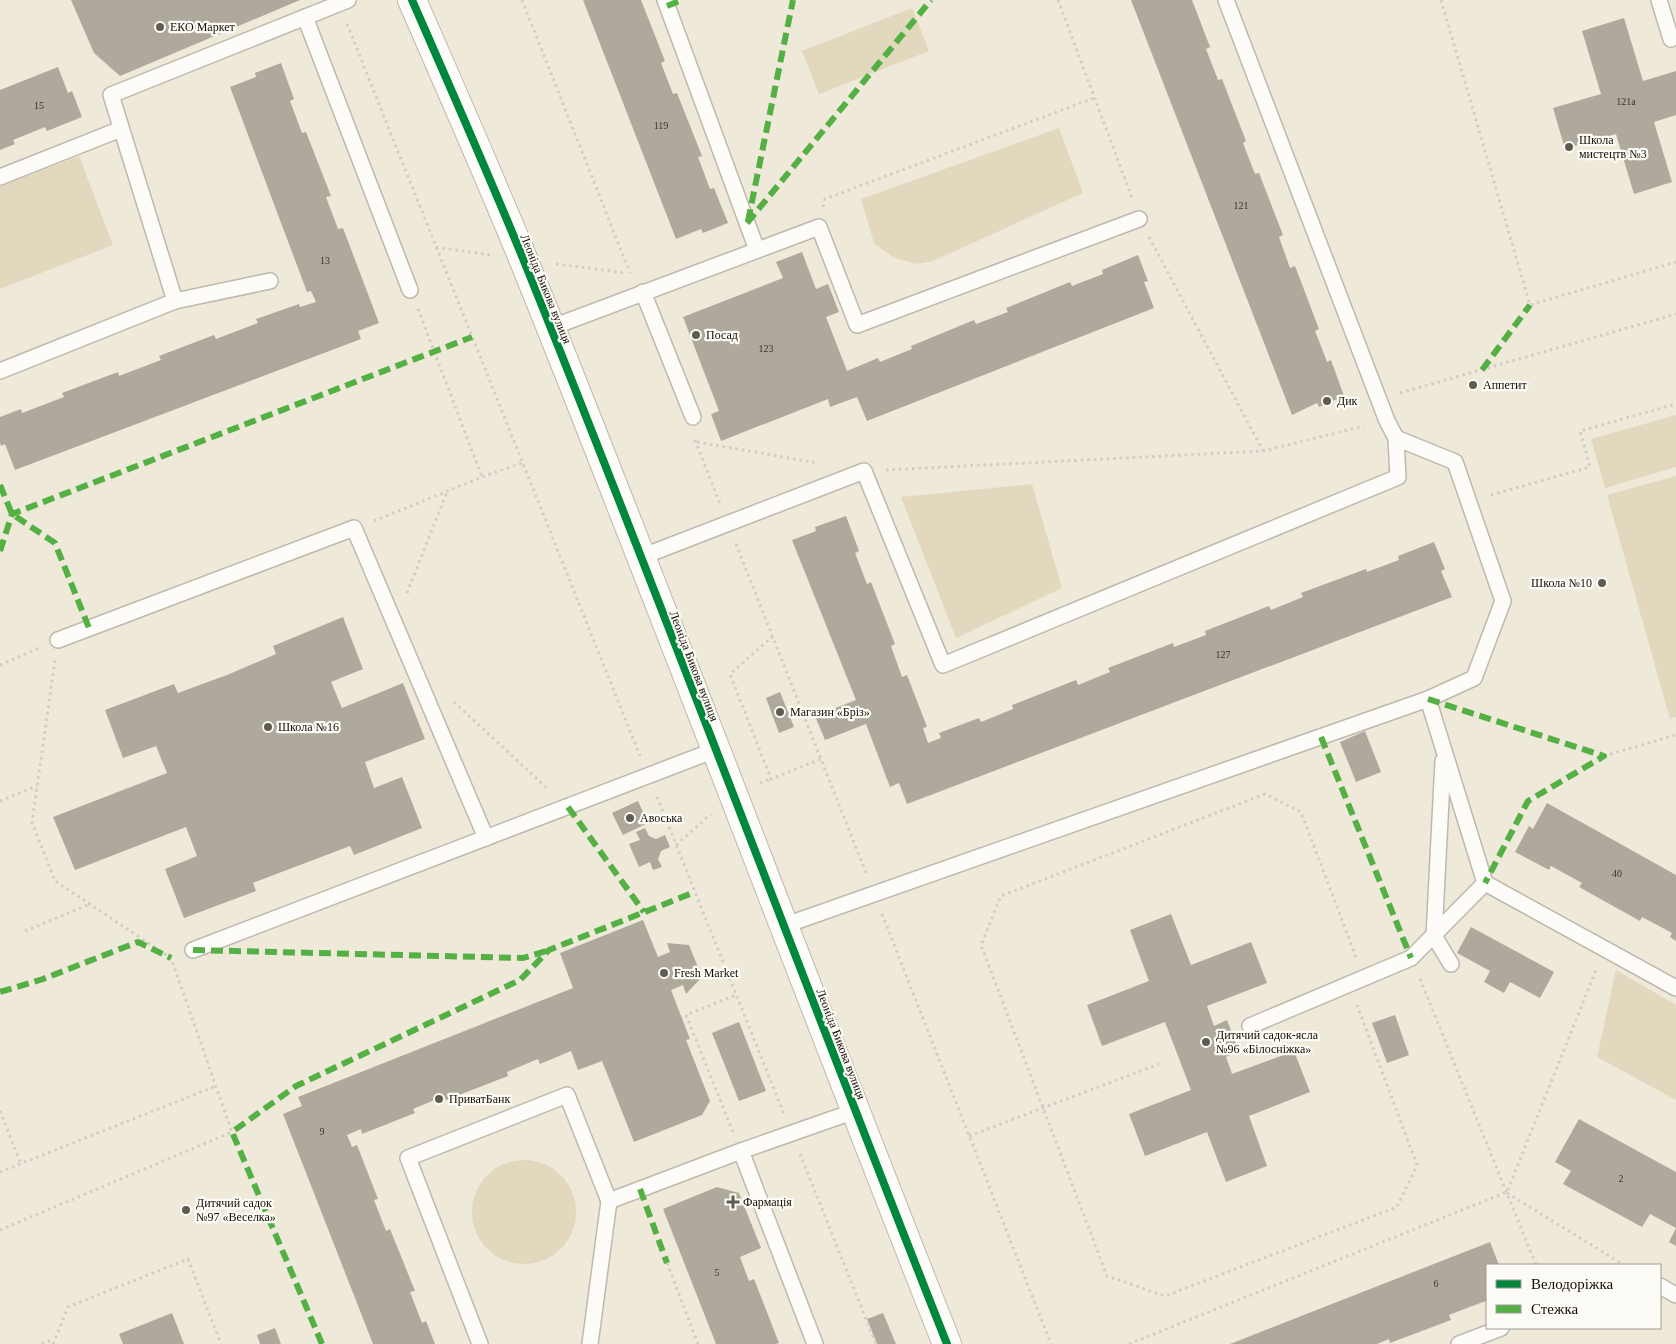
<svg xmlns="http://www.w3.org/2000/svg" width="1676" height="1344" font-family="Georgia,serif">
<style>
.green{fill:#e2d8be}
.building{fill:#aea99c}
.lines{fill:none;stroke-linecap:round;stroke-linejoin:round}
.lane-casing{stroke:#beb9ad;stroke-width:18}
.secondary-casing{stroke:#beb9ad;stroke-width:30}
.path{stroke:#cfcdc8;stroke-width:3;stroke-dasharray:2.5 4;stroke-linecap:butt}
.lane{stroke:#fdfcf9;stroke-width:15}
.secondary{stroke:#fdfcf9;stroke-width:28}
.quiet{stroke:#54b044;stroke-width:6;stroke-dasharray:12 6;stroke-linecap:butt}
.cycleway-casing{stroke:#fdfbf5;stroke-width:11}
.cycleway{stroke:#00873e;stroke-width:8}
.poi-dot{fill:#5f5b50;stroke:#fdfbf5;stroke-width:2}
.labels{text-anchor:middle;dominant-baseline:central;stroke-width:4.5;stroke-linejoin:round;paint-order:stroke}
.number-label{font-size:10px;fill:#38352b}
.poi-label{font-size:12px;fill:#110e05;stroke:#fdfbf5;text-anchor:start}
.street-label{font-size:12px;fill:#110e05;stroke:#fdfbf5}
</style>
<rect width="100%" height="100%" fill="#efe9da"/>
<!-- green -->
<g class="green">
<polygon points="912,8 929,51 819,94 802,51"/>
<polygon points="1059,128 1083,193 933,261 917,264 894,258 874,243 861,199"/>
<polygon points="79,156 113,245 0,289 0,186"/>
<polygon points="1676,415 1676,467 1605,488 1591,439"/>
<polygon points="1676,476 1676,717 1670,719 1607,495"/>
<polygon points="1032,484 1062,588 956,638 901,497"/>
<polygon points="1616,970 1676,1005 1676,1100 1597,1057"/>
<circle cx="524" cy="1212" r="52"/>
</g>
<!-- building -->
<g class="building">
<polygon points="71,0 300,0 120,76 94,53"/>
<polygon points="583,0 641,0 665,61 661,63 673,94 677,93 702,156 698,157 710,189 714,188 728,223 703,233 701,229 676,239"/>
<polygon points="1131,0 1192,0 1210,47 1206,49 1218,80 1222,79 1246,141 1243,143 1255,174 1259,173 1283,235 1279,237 1290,268 1295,266 1319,329 1315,331 1321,346 1327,362 1331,360 1344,396 1319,407 1317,403 1292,415"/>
<polygon points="1624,18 1643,81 1676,71 1676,115 1654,122 1672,182 1634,194 1616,134 1565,149 1553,108 1601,94 1582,31"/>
<polygon points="281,63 294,99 290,101 302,133 306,132 331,196 326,197 338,229 343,228 379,323 358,331 361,339 15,470 5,444 1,446 0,443 0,417 21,409 22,413 64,397 62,393 118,372 119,376 161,360 159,356 214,335 216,339 258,323 256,319 299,304 300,307 316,302 311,291 307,292 230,87 256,77 255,73"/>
<polygon points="58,67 68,93 72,91 82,117 47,131 45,127 13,140 15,144 0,150 0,90"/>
<polygon points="802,252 816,289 828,284 839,312 826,317 847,371 878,358 880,362 912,349 911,346 974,320 976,324 1008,312 1006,308 1070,282 1072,286 1103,274 1102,270 1138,255 1148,281 1144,282 1154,308 867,421 857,397 830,407 828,399 721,441 711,414 719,411 683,317 783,278 776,262"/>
<polygon points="846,516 859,551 855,553 867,584 871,582 895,644 891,646 902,677 907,675 927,727 923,728 928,743 941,738 939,733 979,718 981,722 1013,709 1012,705 1076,680 1078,685 1110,672 1108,668 1173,643 1174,647 1206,635 1205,631 1269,606 1271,610 1303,597 1301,593 1366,569 1367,572 1399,560 1398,556 1434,542 1445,569 1441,571 1452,597 907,804 899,783 890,787 866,724 825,740 815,716 856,700 792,540 816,531 815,527"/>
<polygon points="343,617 363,669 331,682 342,708 403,683 425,739 365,762 374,788 402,777 422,828 354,855 350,846 253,883 256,891 184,918 165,869 197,856 186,827 75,870 53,817 167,773 156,746 123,758 105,710 174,684 178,693 227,675 276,654 273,646"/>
<polygon points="780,692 794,727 779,733 766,698"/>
<polygon points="1365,731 1381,772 1356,782 1340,742"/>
<polygon points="638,801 648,823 623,835 612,813"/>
<polygon points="1547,803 1676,875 1676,941 1670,937 1672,933 1642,917 1640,921 1579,887 1582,883 1551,866 1549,870 1515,852 1529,826 1533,829"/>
<polygon points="645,828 649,836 656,839 665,835 670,847 661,851 658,859 662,867 653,870 650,862 639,867 629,844 640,840 636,832"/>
<polygon points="1171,914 1191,965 1251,942 1267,983 1207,1006 1214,1026 1227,1020 1239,1051 1226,1057 1232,1074 1294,1051 1310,1092 1249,1116 1267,1166 1226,1182 1207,1132 1145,1156 1129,1114 1191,1090 1165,1022 1102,1046 1087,1005 1149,981 1130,930"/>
<polygon points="643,920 658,957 670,952 667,943 689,945 702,977 686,994 683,985 671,990 690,1039 686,1040 710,1101 702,1115 634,1142 602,1061 578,1070 571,1051 540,1064 538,1059 507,1072 508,1076 446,1100 444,1096 413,1109 415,1113 362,1134 361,1129 347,1135 352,1147 357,1145 378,1199 374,1200 386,1231 390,1229 415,1291 410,1292 422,1323 426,1321 435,1344 373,1344 283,1114 302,1106 298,1097 573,988 560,953"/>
<polygon points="1471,927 1554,972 1540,998 1510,982 1504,993 1484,982 1490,971 1457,953"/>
<polygon points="1395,1015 1409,1055 1387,1063 1372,1023"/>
<polygon points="739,1022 766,1091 739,1101 712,1033"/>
<polygon points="1579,1119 1676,1172 1676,1246 1669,1242 1676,1228 1650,1214 1642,1227 1563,1184 1571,1171 1555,1162"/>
<polygon points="717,1187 739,1193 761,1248 740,1257 749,1281 754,1279 779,1343 775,1344 716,1344 663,1209"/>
<polygon points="1490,1242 1499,1265 1487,1265 1487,1305 1486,1301 1467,1308 1449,1315 1451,1320 1390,1343 1389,1339 1377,1344 1230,1344"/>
<polygon points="172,1313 184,1344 123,1344 119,1334"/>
<polygon points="883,1313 896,1344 877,1344 867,1319"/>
<polygon points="275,1328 281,1344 260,1344 257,1335"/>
</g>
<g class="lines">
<defs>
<g id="lane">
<polyline points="665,0 757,250"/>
<polyline points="1659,0 1671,39"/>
<polyline points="305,17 410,290"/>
<polyline points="0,177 121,129"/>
<polyline points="643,292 693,417"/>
<polyline points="175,301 111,95 348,0"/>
<polyline points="550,328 819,227 857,325 1139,219"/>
<polyline points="0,371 175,301 270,281"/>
<polyline points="641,557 864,471 943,665 1398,477 1396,438 1387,421 1226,0"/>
<polyline points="58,640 354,528 486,838"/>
<polyline points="1428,699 1485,883 1676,988"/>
<polyline points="1443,761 1434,936 1451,964"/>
<polyline points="783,926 1428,699 1474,678 1503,601 1455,462 1396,438"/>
<polyline points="193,950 715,750"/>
<polyline points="1250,1026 1411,958 1485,883"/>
<polyline points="741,1151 815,1344"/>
<polyline points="1660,1286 1676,1295"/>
<polyline points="480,1344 408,1158 567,1095 609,1201"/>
<polyline points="590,1344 609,1201 741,1151 855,1111"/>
<polyline points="1459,1344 1501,1328"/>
</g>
<path id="secondary" d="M412 0C450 87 488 173 524 261 669 620 804 984 947 1344"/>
</defs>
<!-- lane casing -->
<use href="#lane" class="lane-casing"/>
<!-- secondary casing -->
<use href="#secondary" class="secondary-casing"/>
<!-- path -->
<g class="path">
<polyline points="522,0 630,273"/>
<polyline points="1058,0 1132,198"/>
<polyline points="1441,0 1530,305 1676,262"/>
<polyline points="347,24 640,756"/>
<polyline points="823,207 825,199 1094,98"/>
<polyline points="1149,237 1263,451"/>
<polyline points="436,247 491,255"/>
<polyline points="556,264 627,273"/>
<polyline points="418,309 482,477"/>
<polyline points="1400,393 1676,314"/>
<polyline points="695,440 720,504"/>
<polyline points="697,442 818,463"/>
<polyline points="886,470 1263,451 1364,426"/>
<polyline points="1491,495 1590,467 1580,431 1676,404"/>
<polyline points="374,521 482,477 522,463"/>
<polyline points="736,544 866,873"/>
<polyline points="407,593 447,492"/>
<polyline points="773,636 730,674 771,779 821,759"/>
<polyline points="0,665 39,648"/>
<polyline points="454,702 549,790"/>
<polyline points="1604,756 1676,735"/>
<polyline points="760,783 771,779"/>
<polyline points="657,797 784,1114"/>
<polyline points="0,801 37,786"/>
<polyline points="676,845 711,814"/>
<polyline points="882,914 1051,1344"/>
<polyline points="25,931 90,904"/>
<polyline points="1356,957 1301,812 1265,794 1001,896 981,945 1107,1276 1165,1296 1397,1207 1417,1165 1357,1005"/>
<polyline points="1420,979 1536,1265"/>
<polyline points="0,1111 21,1164"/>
<polyline points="733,1132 686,1015 736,995"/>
<polyline points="969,1136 1159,1064"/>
<polyline points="800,1154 876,1344"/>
<polyline points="0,1172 216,1086"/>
<polyline points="1507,1193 1624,1265"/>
<polyline points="0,1230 232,1132 171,958 55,881 32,822 55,660"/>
<polyline points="667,1263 698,1344"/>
<polyline points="42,1344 54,1339"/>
<polyline points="53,1344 68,1307 188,1259 221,1344"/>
<polyline points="1129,1344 1507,1192 1596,970"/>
</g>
<!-- lane -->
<use href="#lane" class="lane"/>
<!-- secondary -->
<use href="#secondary" class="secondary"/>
<!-- quiet -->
<g class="quiet">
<polyline points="667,6 682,0"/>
<polyline points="748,221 793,0"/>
<polyline points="747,223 931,0"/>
<polyline points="1482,370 1530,305"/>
<polyline points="0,485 12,514 55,543 89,628"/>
<polyline points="0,551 12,514 472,337"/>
<polyline points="1428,699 1604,756 1528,801 1485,883"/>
<polyline points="1321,737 1411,958"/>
<polyline points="568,807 644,912"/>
<polyline points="193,950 523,958 546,951"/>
<polyline points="0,992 43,979 138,942 171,958"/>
<polyline points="640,1189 667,1263"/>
<polyline points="322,1344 232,1132 296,1086 520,980 549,950 695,892"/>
</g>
<defs>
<path id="cycleway" d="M412 0C450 87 488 173 524 261 669 620 804 984 947 1344"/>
</defs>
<!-- cycleway casing -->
<use href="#cycleway" class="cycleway-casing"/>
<!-- cycleway -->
<use href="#cycleway" class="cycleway"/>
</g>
<!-- markers -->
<g class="poi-dot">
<circle cx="160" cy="27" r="5"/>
<circle cx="1569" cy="147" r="5"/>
<circle cx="696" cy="335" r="5"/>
<circle cx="1473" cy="385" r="5"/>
<circle cx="1327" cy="401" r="5"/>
<circle cx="1602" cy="583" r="5"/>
<circle cx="780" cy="712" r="5"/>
<circle cx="268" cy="727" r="5"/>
<circle cx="630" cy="818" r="5"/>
<circle cx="664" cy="973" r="5"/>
<circle cx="1206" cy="1042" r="5"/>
<circle cx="439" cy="1099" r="5"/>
<path d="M730.5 1194.5h5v5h5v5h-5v5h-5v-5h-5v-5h5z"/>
<circle cx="186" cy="1210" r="5"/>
</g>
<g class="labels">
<!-- number labels -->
<g class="number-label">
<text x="1626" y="101">121а</text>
<text x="39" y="105">15</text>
<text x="661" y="125">119</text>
<text x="1241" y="205">121</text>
<text x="325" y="260">13</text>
<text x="766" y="348">123</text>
<text x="1223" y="654">127</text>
<text x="1617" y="873">40</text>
<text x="322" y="1131">9</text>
<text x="1621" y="1178">2</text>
<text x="717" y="1272">5</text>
<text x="1436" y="1283">6</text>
</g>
<!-- poi labels -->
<g class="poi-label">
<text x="170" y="27">ЕКО Маркет</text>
<text x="1579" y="140">Школа<tspan x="1579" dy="14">мистецтв №3</tspan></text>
<text x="706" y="335">Посад</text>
<text x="1483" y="385">Аппетит</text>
<text x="1337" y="401">Дик</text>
<text x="1592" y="583" text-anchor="end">Школа №10</text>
<text x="790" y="712">Магазин «Бріз»</text>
<text x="278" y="727">Школа №16</text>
<text x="640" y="818">Авоська</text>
<text x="674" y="973">Fresh Market</text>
<text x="1216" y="1035">Дитячий садок-ясла<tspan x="1216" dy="14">№96 «Білосніжка»</tspan></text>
<text x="449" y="1099">ПриватБанк</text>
<text x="743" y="1202">Фармація</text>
<text x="196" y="1203">Дитячий садок<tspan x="196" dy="14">№97 «Веселка»</tspan></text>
</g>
<!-- street labels -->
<g class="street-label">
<text transform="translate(546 289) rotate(68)">Леоніда Бикова вулиця</text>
<text transform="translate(694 666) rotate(69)">Леоніда Бикова вулиця</text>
<text transform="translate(841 1044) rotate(69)">Леоніда Бикова вулиця</text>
</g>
</g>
<!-- legend -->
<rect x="1486" y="1264" width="175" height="65" fill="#fdfbf5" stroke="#9f9c95"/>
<rect x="1496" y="1280" width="25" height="8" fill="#00873e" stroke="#9f9c95"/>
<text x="1531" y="1289" font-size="15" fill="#110e05">Велодоріжка</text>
<rect x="1496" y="1305" width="25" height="8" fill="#54b044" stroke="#9f9c95"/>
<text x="1531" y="1314" font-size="15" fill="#110e05">Стежка</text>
</svg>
